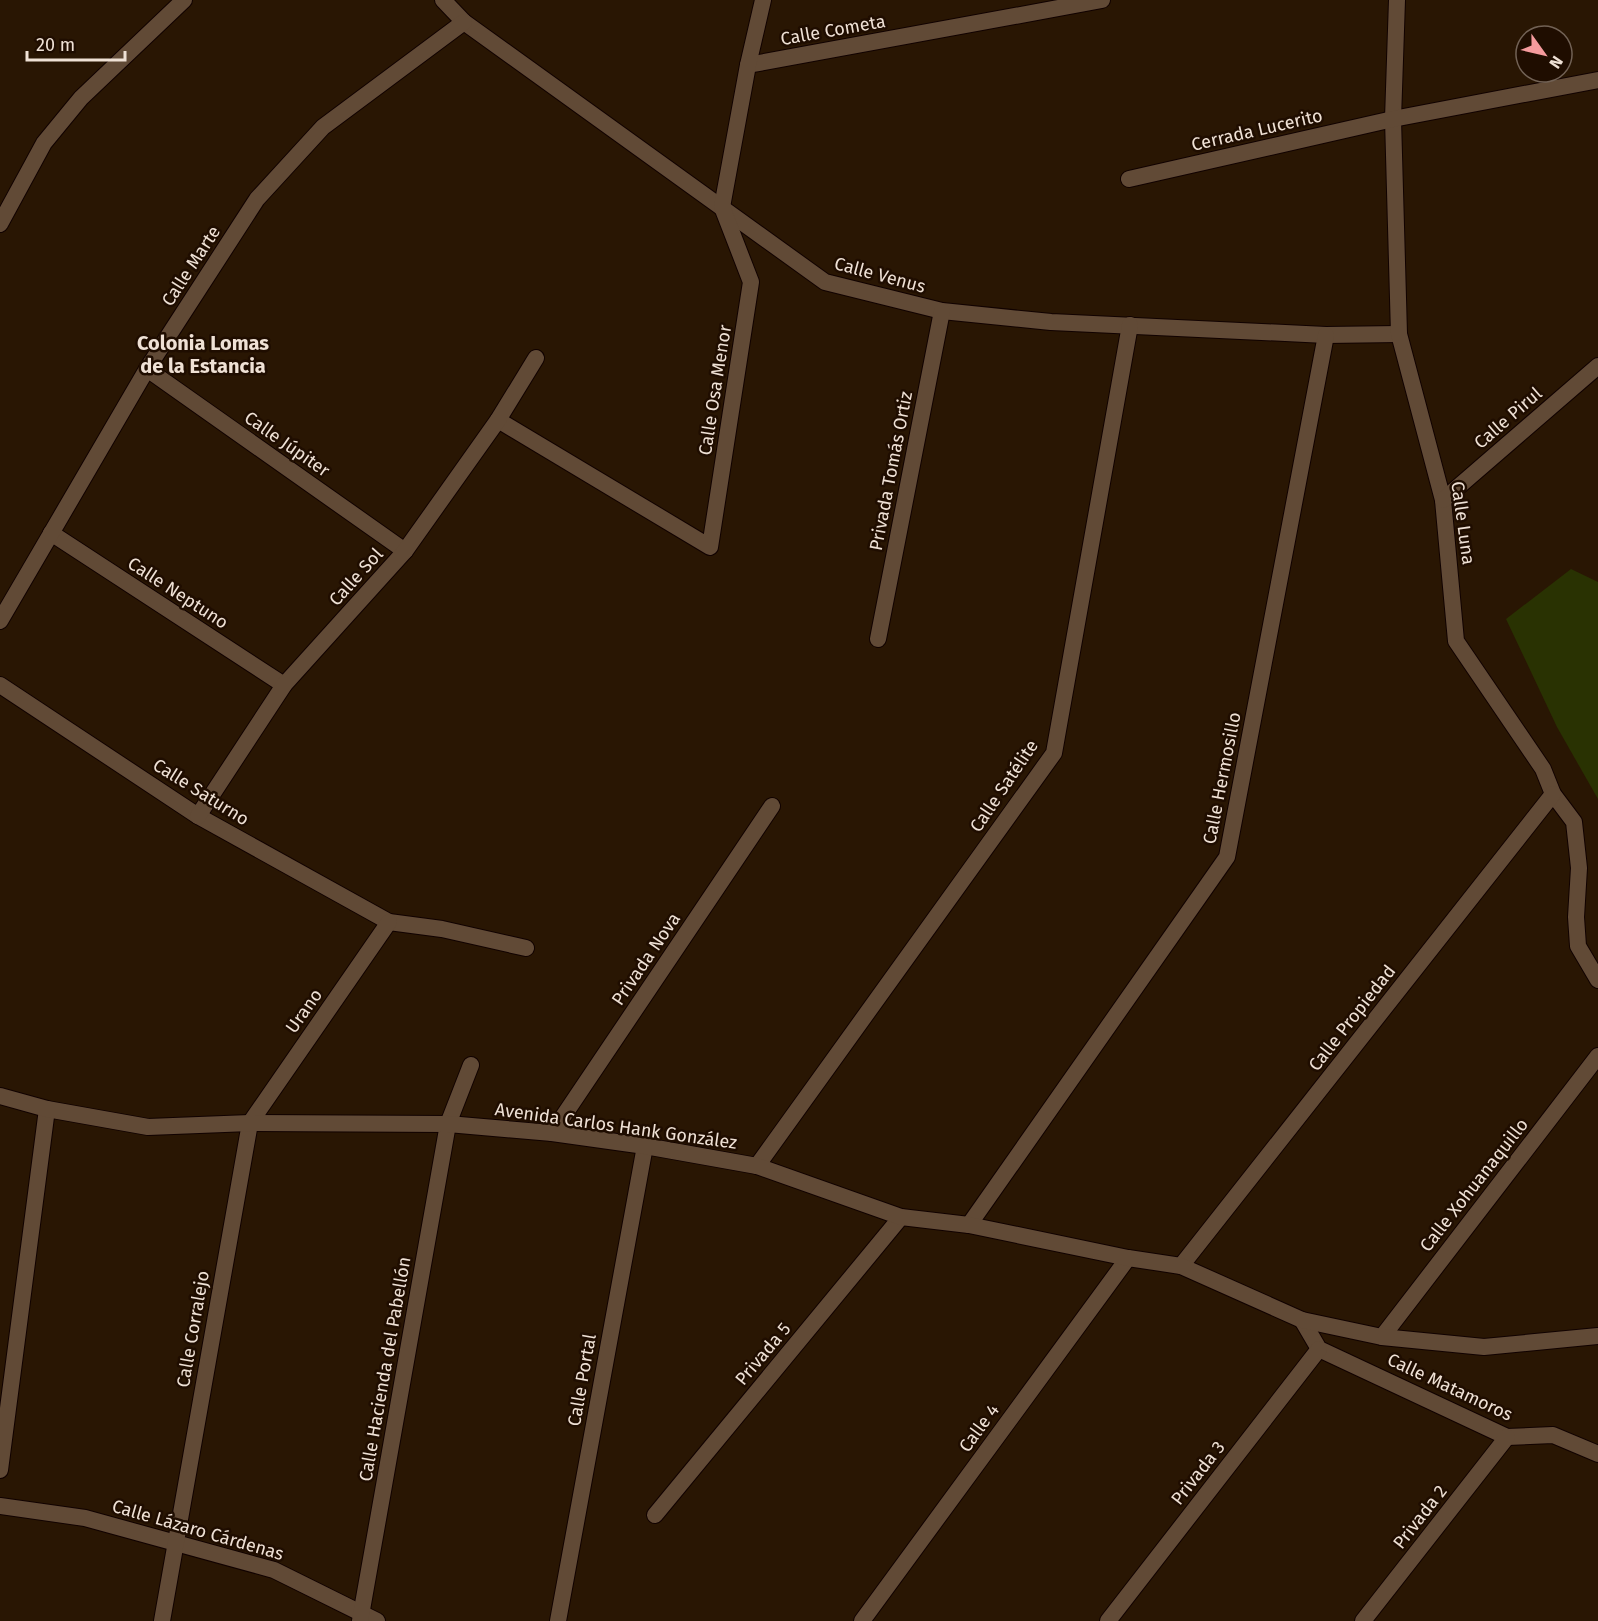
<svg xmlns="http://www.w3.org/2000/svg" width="1598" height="1621" font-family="'Fira Sans',sans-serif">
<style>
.green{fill:#293202}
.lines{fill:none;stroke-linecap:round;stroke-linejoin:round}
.minor-casing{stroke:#110200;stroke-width:18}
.tertiary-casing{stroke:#110200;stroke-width:18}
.minor{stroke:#614a36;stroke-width:16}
.tertiary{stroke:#614a36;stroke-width:16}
.labels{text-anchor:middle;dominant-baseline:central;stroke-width:5;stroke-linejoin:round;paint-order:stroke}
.street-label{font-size:18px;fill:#efe1d5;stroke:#1f0d00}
.neighbourhood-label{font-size:20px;font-weight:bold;fill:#efe1d5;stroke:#1f0d00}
</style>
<rect width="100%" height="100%" fill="#291603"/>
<!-- green -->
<polygon class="green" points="1571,569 1598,582 1598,799 1557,727 1506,619"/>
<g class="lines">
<defs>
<g id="minor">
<polyline points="443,0 464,22 825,282 942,311 1051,322 1326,335 1399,334"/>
<polyline points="1397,0 1393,119 1399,334 1443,500 1456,641 1543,769 1553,794 1574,822 1579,868 1576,917 1578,946 1598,980"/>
<polyline points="748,65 1102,0"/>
<polyline points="1129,179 1393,119 1598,80"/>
<polyline points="0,224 44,143 81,98 184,0"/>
<polyline points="147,369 405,551"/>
<polyline points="498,420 710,547 751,282 722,207 748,65 763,0"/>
<polyline points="1443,500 1598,366"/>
<polyline points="51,533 284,685"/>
<polyline points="0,621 147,369 257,199 323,127 464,22"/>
<polyline points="878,639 942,311"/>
<polyline points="0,685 198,816 389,922 442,929 526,948"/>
<polyline points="198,816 284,685 405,551 498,420 536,358"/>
<polyline points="552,1133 772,806"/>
<polyline points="757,1166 1054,753 1130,325"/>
<polyline points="969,1225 1227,857 1326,335"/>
<polyline points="1181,1266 1553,794"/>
<polyline points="1302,1320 1319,1349 1507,1437 1553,1435 1598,1454"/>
<polyline points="1382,1337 1598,1056"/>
<polyline points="0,1470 47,1109"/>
<polyline points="0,1506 85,1518 274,1570 377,1621"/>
<polyline points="655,1515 901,1217"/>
<polyline points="162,1621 250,1123 389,922"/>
<polyline points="360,1621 448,1124 471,1065"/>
<polyline points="558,1621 645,1146"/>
<polyline points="862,1621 1128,1258"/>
<polyline points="1108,1621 1319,1349"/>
<polyline points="1363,1621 1507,1437"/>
</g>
<polyline id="tertiary" points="0,1096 47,1109 148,1127 250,1123 448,1124 552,1133 645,1146 757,1166 901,1217 969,1225 1128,1258 1181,1266 1302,1320 1382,1337 1484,1347 1598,1336"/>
</defs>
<!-- minor casing -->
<use href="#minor" class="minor-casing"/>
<!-- tertiary casing -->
<use href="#tertiary" class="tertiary-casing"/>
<!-- minor -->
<use href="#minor" class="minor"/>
<!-- tertiary -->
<use href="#tertiary" class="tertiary"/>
</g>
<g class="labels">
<!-- street labels -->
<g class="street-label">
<text transform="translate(833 30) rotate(-10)">Calle Cometa</text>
<text transform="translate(1257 130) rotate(-13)">Cerrada Lucerito</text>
<text transform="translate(191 266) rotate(-57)">Calle Marte</text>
<text transform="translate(880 275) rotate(15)">Calle Venus</text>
<text transform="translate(715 390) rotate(-81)">Calle Osa Menor</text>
<text transform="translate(1508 418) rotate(-41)">Calle Pirul</text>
<text transform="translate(287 444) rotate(35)">Calle Júpiter</text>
<text transform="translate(891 471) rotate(-79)">Privada Tomás Ortiz</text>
<text transform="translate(1463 523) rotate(82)">Calle Luna</text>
<text transform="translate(356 577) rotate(-48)">Calle Sol</text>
<text transform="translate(178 593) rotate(33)">Calle Neptuno</text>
<text transform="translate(1222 778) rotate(-79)">Calle Hermosillo</text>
<text transform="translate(1004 786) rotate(-56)">Calle Satélite</text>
<text transform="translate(201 792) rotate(32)">Calle Saturno</text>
<text transform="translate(646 959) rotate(-56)">Privada Nova</text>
<text transform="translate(304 1011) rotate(-55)">Urano</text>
<text transform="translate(1352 1018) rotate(-52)">Calle Propiedad</text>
<text transform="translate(616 1126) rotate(8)">Avenida Carlos Hank González</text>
<text transform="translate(1474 1185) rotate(-52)">Calle Xohuanaquillo</text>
<text transform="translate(193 1329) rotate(-80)">Calle Corralejo</text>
<text transform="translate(763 1354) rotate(-50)">Privada 5</text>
<text transform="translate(385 1369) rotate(-80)">Calle Hacienda del Pabellón</text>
<text transform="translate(582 1380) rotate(-80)">Calle Portal</text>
<text transform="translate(1450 1387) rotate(25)">Calle Matamoros</text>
<text transform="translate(979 1428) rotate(-54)">Calle 4</text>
<text transform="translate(1198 1473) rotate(-52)">Privada 3</text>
<text transform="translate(1420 1517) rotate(-52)">Privada 2</text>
<text transform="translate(198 1530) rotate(16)">Calle Lázaro Cárdenas</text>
</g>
<!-- neighbourhood labels -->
<g class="neighbourhood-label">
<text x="203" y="343">Colonia Lomas<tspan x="203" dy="23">de la Estancia</tspan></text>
</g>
</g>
<!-- north arrow -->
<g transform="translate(1544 54) rotate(124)"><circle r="28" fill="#1f0d00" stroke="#726255" stroke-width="1.5"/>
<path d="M0-4.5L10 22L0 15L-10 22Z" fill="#f59b9d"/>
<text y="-9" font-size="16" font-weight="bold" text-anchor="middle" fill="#efe1d5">N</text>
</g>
<!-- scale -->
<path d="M27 51v9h98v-9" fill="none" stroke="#efe1d5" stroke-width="3"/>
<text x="36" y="51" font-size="18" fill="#efe1d5" stroke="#1f0d00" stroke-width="4.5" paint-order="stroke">20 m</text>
</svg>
